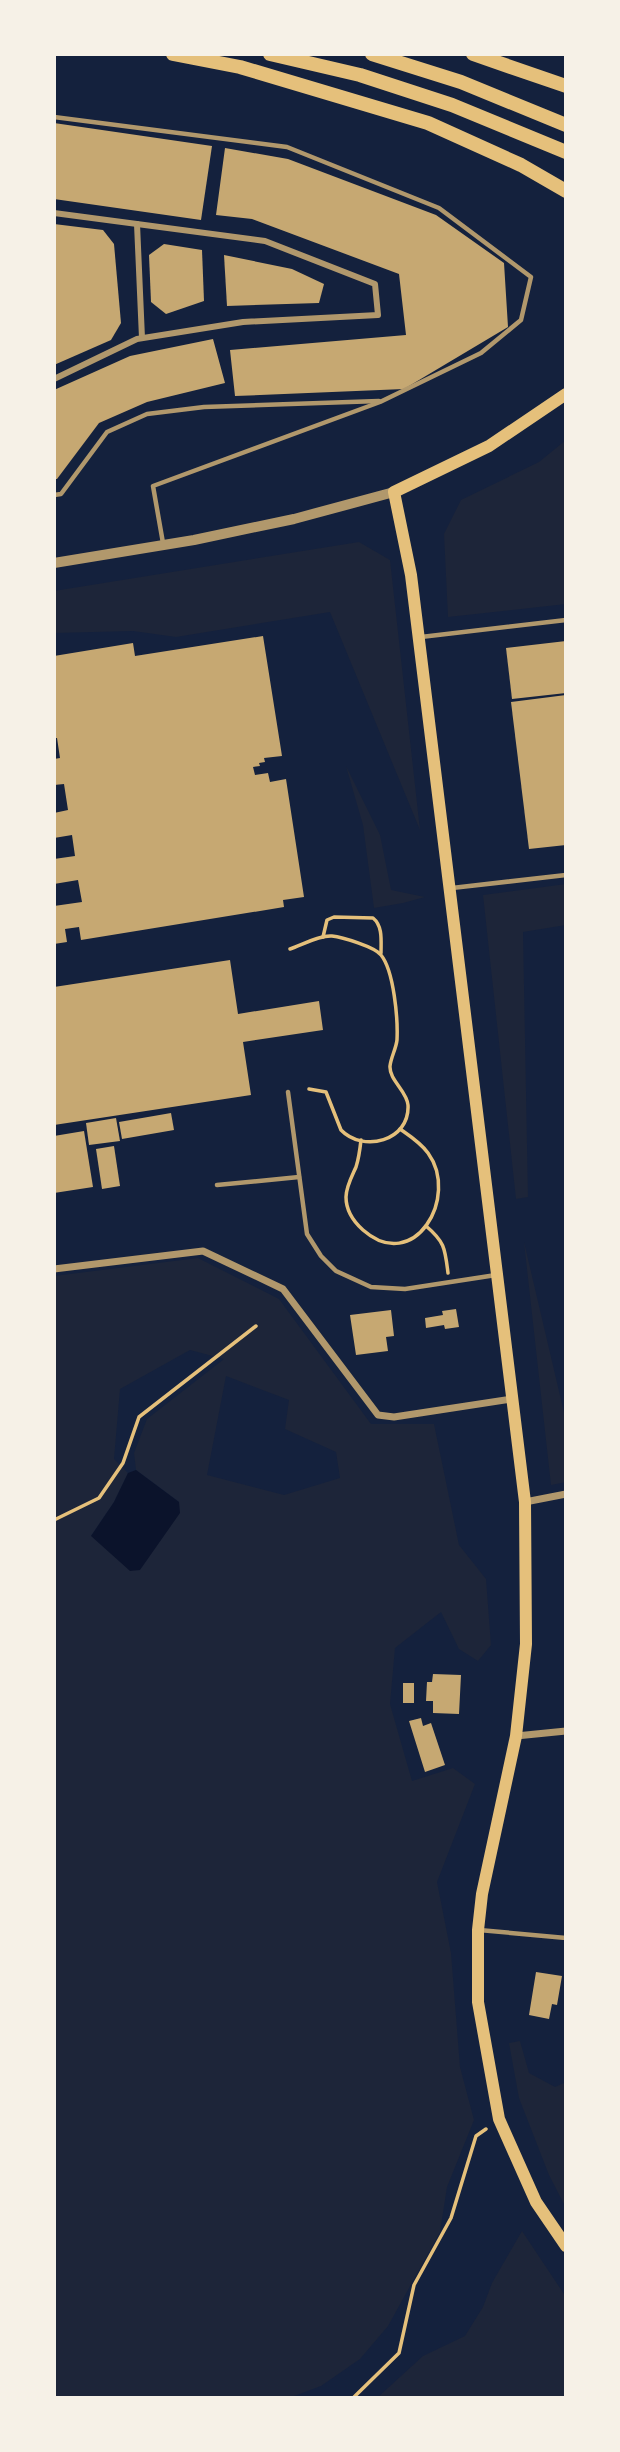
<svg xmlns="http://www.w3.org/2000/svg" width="620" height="2452" font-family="'Open Sans',sans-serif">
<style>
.green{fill:#1d2539;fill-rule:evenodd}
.water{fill:#0b132b}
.building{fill:#c6a872}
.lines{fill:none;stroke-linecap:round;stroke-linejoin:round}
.path{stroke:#e5c07b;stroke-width:3.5}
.service{stroke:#b1986c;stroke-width:4.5}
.pedestrian{stroke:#b1986c;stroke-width:6}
.minor{stroke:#b1986c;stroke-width:7}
.tertiary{stroke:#b1986c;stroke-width:10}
.secondary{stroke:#e5c07b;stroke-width:12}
.primary{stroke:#e5c07b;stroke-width:14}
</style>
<rect width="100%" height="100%" fill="#14213d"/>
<!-- green -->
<g class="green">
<polygon points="566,440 566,604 448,617 444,534 461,500 539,462"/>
<polygon points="359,542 390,560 420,830 330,612 176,637 133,631 54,633 54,591"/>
<polygon points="346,766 380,835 391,890 425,897 403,903 374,908 363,825"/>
<polygon points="566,884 566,925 523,932 528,1197 516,1199 483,895"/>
<polygon points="524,1242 566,1421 566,1482 551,1485"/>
<path d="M198 1258 279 1299 371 1424H434L459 1545 486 1579 491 1645 478 1661 459 1649 441 1612 395 1648 390 1704 412 1781 453 1768 475 1784 437 1882 451 1953 460 2067 474 2120 447 2187 440 2232 388 2326 360 2359 321 2386 289 2398H54V1276ZM190 1350 224 1359 147 1419 134 1453 136 1470 179 1502 91 1536 114 1502 128 1473 114 1459 120 1389ZM226 1376 289 1400 285 1429 336 1452 340 1478 284 1495 207 1475Z"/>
<polygon points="520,2041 529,2073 555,2087 566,2082 566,2208 549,2175 519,2098 509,2043"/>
<polygon points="522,2231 566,2297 566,2398 377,2398 423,2356 465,2336 483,2307 492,2283"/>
</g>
<!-- water -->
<polygon class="water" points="136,1470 179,1502 180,1513 140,1570 130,1571 91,1536 114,1502 128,1473"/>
<!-- building -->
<g class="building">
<polygon points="54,123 212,146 201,220 54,199"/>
<polygon points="225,148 288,159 436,215 504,263 508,327 404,389 235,396 230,350 406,335 399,274 252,219 216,215"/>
<polygon points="54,224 103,230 114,244 121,323 111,340 54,365"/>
<polygon points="164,244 202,250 204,301 166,314 151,302 149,255"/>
<polygon points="224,255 292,269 324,284 319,303 227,306"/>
<polygon points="213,339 225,383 147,402 99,423 57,479 54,479 54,390 130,356"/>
<polygon points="263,636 282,756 264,758 265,762 259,763 260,766 253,767 255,775 268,773 270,782 286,779 304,897 283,900 284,907 81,940 79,927 65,929 67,942 54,944 54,906 82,902 78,880 54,884 54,859 75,856 72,835 54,838 54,813 68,810 64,784 54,785 54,759 60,758 57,738 54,738 54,656 133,643 135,656"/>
<polygon points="566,641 566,693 512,699 506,648"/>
<polygon points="566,695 566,845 529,849 511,702"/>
<polygon points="230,960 238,1014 319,1001 323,1030 243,1042 251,1095 54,1125 54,987"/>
<polygon points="171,1113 174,1130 122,1139 119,1122"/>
<polygon points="116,1118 120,1141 89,1145 86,1123"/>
<polygon points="84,1131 93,1187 54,1193 54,1136"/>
<polygon points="114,1146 120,1186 102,1189 96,1149"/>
<polygon points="456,1309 459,1327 445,1329 444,1325 426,1328 425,1318 443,1315 442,1311"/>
<polygon points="391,1310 394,1336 386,1337 388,1351 356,1355 350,1315"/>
<polygon points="433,1674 461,1675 459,1714 433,1713 433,1701 426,1701 427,1682 432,1682"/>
<rect x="403" y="1683" width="11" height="20"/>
<polygon points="421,1718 423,1726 431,1723 445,1765 425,1772 409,1721"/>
<polygon points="536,1972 562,1976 557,2005 552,2004 549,2019 529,2015"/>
</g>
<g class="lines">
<!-- path -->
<g class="path">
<path d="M323 937 327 920 334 917 373 918C383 926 381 941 381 953"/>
<path d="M290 949C302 945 319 935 332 936 342 937 375 947 381 955 394 971 398 1019 397 1040 396 1049 391 1057 390 1066 389 1080 407 1091 408 1105 410 1141 363 1153 341 1130L326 1092 309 1089"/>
<path d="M361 1140C360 1149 359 1158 356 1167 352 1176 346 1187 346 1197 346 1210 354 1222 363 1230 414 1275 460 1197 428 1153 421 1143 410 1136 400 1129"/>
<path d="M426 1226C445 1242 445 1249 448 1273"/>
<polyline points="54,1520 99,1498 123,1463 139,1417 256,1326"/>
<polyline points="353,2398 399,2353 414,2285 451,2218 476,2136 486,2129"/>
</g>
<!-- service -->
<g class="service">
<polyline points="54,117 287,147 439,208 531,277 521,320 481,353 380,402 153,486 163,543"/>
<polyline points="54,495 61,494 107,432 147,414 204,407 379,401"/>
<polyline points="421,637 566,620"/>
<polyline points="452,888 566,875"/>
<polyline points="288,1092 307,1234 321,1256 336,1271 371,1287 405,1289 496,1275"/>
<polyline points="217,1185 299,1177"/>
<polyline points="479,1930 566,1938"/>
</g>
<!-- pedestrian -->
<g class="pedestrian">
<polyline points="54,213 265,241 375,284 378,315 243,322 137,339 54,379"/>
<polyline points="137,224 142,338"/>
</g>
<!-- minor -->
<g class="minor">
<polyline points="54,1269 203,1251 283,1289 378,1415 394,1417 512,1399"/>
<polyline points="525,1502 566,1494"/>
<polyline points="516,1736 566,1731"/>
</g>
<!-- tertiary -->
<polyline class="tertiary" points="54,563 194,540 294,519 394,492"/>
<!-- secondary -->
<polyline class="secondary" points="566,394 489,446 394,492 411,575 525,1502 526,1644 516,1736 482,1894 478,1930 478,2002 499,2119 536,2202 566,2246"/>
<!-- primary -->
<g class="primary">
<polyline points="173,54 240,67 428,123 521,165 566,191"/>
<polyline points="270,54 360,75 452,105 566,152"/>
<polyline points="372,54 461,82 566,125"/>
<polyline points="473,54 566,86"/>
</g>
</g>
<!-- border -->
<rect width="620" height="2452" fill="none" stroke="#f6f1e7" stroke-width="112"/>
</svg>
